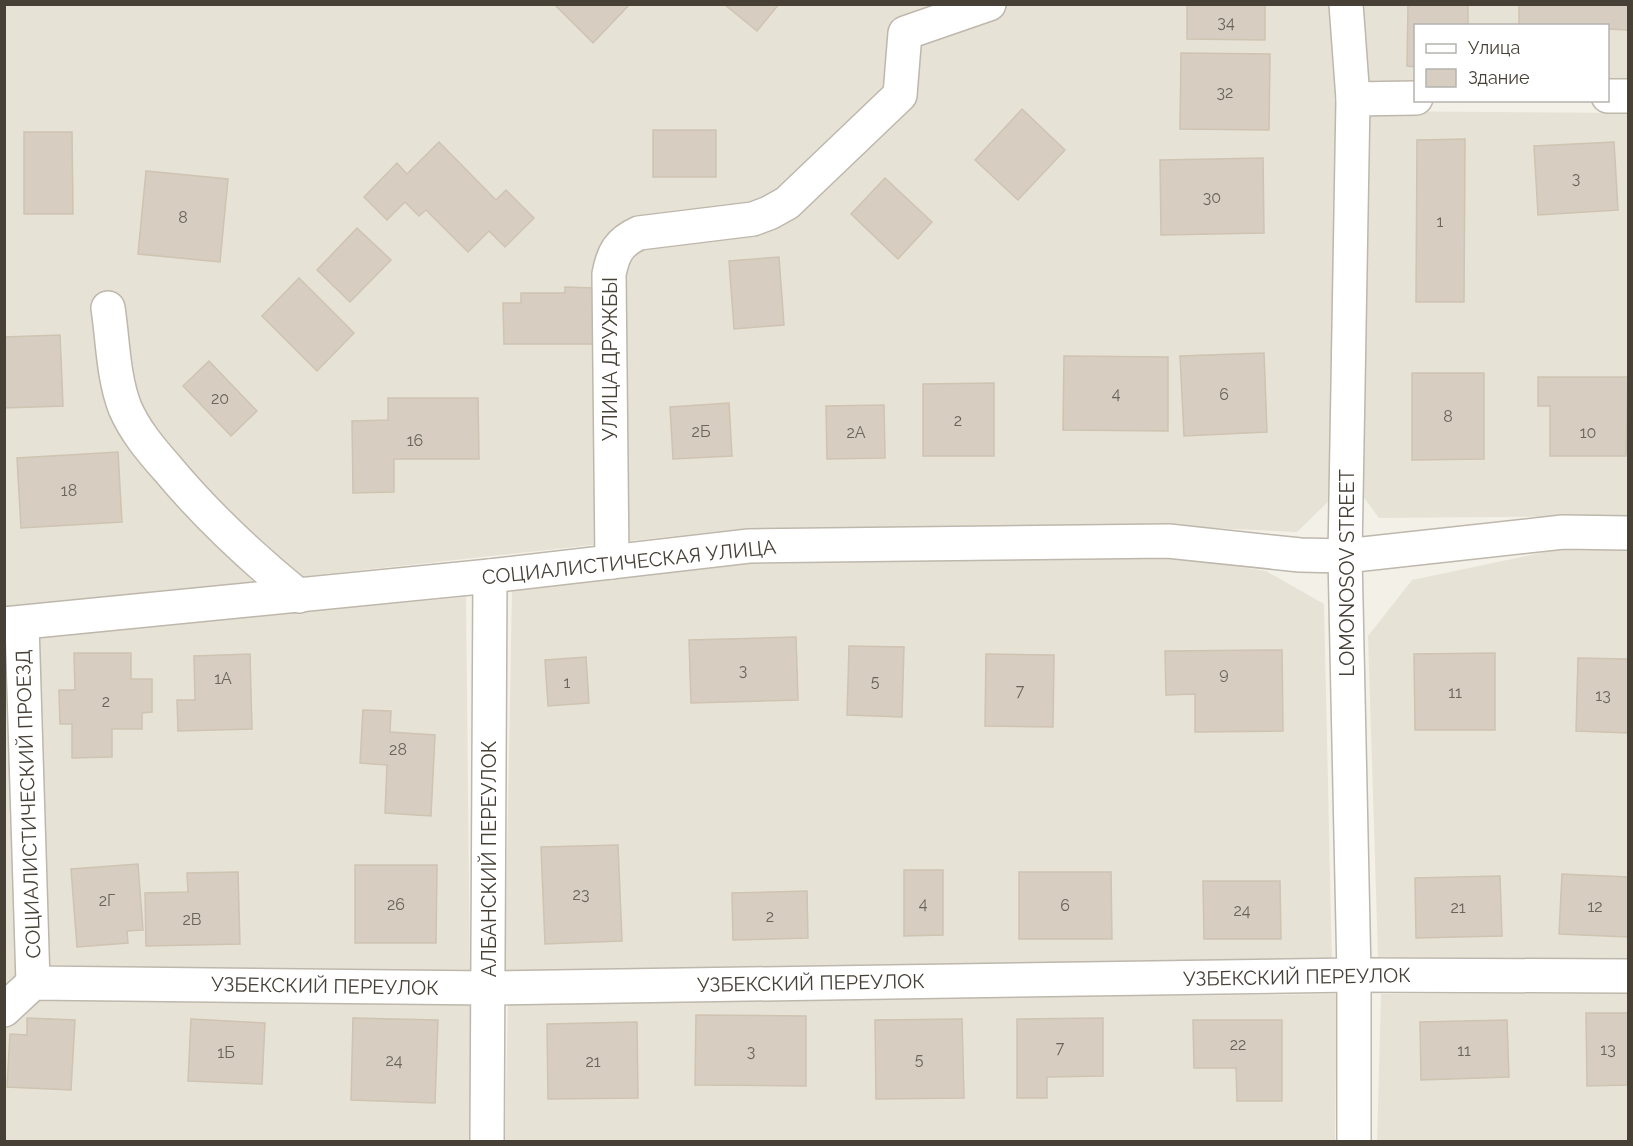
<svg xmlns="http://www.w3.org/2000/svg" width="1633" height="1146" font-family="Raleway,sans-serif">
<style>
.residential{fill:#e7e2d6}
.building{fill:#d7cec1;stroke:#cfc3b1;stroke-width:1.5}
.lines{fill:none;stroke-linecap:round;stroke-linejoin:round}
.minor-casing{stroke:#beb7ab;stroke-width:36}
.minor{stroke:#fff;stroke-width:33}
.labels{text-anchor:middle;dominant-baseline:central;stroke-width:4.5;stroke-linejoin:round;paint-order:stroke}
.number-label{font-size:16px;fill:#6a645a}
.street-label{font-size:20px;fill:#464037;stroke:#fff}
</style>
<rect width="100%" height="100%" fill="#f3f0e8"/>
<!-- residential -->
<g class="residential">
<polygon points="4,5 1331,5 1339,97 1329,501 1297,532 1170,526 748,528 5,609"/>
<polygon points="1360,5 1628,5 1628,80 1608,80 1608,26 1416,26 1415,81 1365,81"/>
<polygon points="1368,111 1628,113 1628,516 1379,518 1356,487"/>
<polygon points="1564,548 1628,549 1628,959 1378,957 1368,636 1412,580"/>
<polygon points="1167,556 1266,571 1324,604 1332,963 505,971 512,590 749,564"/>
<polygon points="466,597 470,974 48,965 36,636"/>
<polygon points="4,642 11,642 17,1001 473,1003 471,1141 5,1141"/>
<polygon points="1337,994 1335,1141 505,1142 508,1002"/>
<polygon points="1381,994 1628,994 1628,1141 1377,1142"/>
</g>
<!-- building -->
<g class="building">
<polygon points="554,4 630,4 593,43"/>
<polygon points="724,4 779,4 757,31"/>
<polygon points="1187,4 1265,4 1265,40 1187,39"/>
<polygon points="1408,4 1468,4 1468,26 1416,26 1416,67 1407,66"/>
<polygon points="1519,4 1628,4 1628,30 1608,29 1608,26 1519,26"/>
<polygon points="1181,53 1270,54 1269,130 1180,129"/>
<polygon points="1022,109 1065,150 1018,200 975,160"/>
<rect x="653" y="130" width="63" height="47"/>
<polygon points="24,132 72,132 73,214 24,214"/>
<polygon points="1465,139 1464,302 1416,302 1417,140"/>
<polygon points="439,142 496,200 506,190 534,218 505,247 489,231 468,252 426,210 419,216 405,202 387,220 364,197 397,163 407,174"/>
<polygon points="1614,142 1618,210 1538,215 1534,146"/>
<polygon points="1263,158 1264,233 1161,235 1160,160"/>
<polygon points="146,171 228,179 220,262 138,254"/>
<polygon points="885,178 932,222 898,259 851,214"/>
<polygon points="357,228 391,260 350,302 317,270"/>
<polygon points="779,257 784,325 734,329 729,261"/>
<polygon points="299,278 354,333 317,371 262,316"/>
<polygon points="565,287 594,288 594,344 504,344 503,303 521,303 521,293 565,293"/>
<polygon points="60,335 63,406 4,408 4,337"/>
<polygon points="1264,353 1267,432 1184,436 1180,356"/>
<polygon points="1064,356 1168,357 1168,431 1063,430"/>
<polygon points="209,361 257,411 231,436 183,386"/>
<polygon points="1412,373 1484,373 1484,459 1412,460"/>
<polygon points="1538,377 1628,377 1626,456 1550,456 1550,406 1538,406"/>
<polygon points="994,383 994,456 923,456 923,384"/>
<polygon points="388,398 478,398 479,459 394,459 394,492 353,493 352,421 388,420"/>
<polygon points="729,403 732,456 673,459 670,407"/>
<polygon points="884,405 885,458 827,459 826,406"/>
<polygon points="118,452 122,522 21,528 17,458"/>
<polygon points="796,637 798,700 691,703 689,640"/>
<polygon points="849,646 904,647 902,717 847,715"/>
<polygon points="1282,650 1283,731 1195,732 1195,694 1166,695 1165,651"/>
<polygon points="74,653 131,653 131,679 152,679 152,712 142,713 142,729 112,729 112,757 72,758 72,724 60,724 59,690 75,690"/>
<polygon points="1495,653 1495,730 1415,730 1414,654"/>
<polygon points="250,654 252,729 178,731 177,700 195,700 194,656"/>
<polygon points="986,654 1054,655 1053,727 985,726"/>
<polygon points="586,657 589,703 548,706 545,660"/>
<polygon points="1578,658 1628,659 1628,733 1576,731"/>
<polygon points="363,710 391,711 390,732 435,735 431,816 385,813 387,765 360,763"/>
<polygon points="618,845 622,941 545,944 541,847"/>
<polygon points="138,864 143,930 127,931 128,943 77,947 71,869"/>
<polygon points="355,865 437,865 436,943 355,943"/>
<polygon points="904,870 943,870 943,935 904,936"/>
<polygon points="238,872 240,944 146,946 145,893 188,892 187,873"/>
<polygon points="1019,872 1111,872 1112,939 1019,939"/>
<polygon points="1562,874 1628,877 1628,937 1559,934"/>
<polygon points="1500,876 1502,936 1416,938 1415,878"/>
<polygon points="1203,881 1280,881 1281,939 1204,939"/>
<polygon points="807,891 808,938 733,940 732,893"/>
<polygon points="1586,1013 1628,1013 1628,1085 1587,1086"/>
<polygon points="696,1015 806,1016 806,1086 695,1085"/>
<polygon points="27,1018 75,1020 71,1090 7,1087 10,1034 27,1035"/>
<polygon points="353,1018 438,1020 435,1103 351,1100"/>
<polygon points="1103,1018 1103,1076 1047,1077 1047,1098 1017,1098 1017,1019"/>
<polygon points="191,1019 265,1023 262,1084 188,1081"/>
<polygon points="962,1019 964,1098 876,1099 875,1020"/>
<polygon points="1193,1020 1282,1020 1282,1101 1237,1101 1236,1068 1194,1068"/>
<polygon points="1507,1020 1509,1077 1421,1080 1420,1022"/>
<polygon points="637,1022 638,1098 548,1099 547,1024"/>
</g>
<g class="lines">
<defs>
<g id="minor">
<polyline points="1346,4 1353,99 1345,556 1354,975 1354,1142"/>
<polyline points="1608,96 1628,96"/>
<polyline points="1353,99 1416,98"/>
<path d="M108 308C113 341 113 377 125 408 135 431 151 450 167 468 207 516 251 557 299 596"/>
<path d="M612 562 609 274C613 253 619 242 639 233L753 219 769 213 787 203 900 95 905 33 989 4"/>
<polyline points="4,624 490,576 749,546 1168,541 1300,555 1345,556 1563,532 1628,533"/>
<polyline points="22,624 33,983"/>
<polyline points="4,1010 33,983 489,988 1354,975 1628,976"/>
<polyline points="487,1142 490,576"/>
</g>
</defs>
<!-- minor casing -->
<use href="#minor" class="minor-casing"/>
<!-- minor -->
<use href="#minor" class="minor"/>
</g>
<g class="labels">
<!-- number labels -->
<g class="number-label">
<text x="1226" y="22">34</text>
<text x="1225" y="92">32</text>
<text x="1576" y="178">3</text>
<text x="1212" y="197">30</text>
<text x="183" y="217">8</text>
<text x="1440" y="221">1</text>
<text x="1116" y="393">4</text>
<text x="1224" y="394">6</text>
<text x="220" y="398">20</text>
<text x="1448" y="416">8</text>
<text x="958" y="420">2</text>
<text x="701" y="431">2Б</text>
<text x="856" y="432">2А</text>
<text x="1588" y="432">10</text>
<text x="415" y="440">16</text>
<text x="69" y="490">18</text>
<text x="743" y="670">3</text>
<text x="1224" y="673">9</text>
<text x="223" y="678">1А</text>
<text x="875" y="681">5</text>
<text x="567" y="682">1</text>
<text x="1020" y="690">7</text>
<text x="1455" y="692">11</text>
<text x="1603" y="695">13</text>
<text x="106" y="701">2</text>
<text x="398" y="749">28</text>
<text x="581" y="894">23</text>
<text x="107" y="900">2Г</text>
<text x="923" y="903">4</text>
<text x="396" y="904">26</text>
<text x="1065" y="905">6</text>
<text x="1595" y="906">12</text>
<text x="1458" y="907">21</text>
<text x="1242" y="910">24</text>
<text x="770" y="916">2</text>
<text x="192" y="919">2В</text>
<text x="1238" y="1044">22</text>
<text x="1060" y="1047">7</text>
<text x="1608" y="1049">13</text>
<text x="1464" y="1050">11</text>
<text x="751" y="1051">3</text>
<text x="226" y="1052">1Б</text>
<text x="919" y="1059">5</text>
<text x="394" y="1060">24</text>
<text x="593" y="1061">21</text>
</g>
<!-- street labels -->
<g class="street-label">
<text transform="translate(610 359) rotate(-90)">УЛИЦА ДРУЖБЫ</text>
<text transform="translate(629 562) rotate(-6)">СОЦИАЛИСТИЧЕСКАЯ УЛИЦА</text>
<text transform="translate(1347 573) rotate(-90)">LOMONOSOV STREET</text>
<text transform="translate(28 804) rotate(-92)">СОЦИАЛИСТИЧЕСКИЙ ПРОЕЗД</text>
<text transform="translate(489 859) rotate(-90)">АЛБАНСКИЙ ПЕРЕУЛОК</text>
<text transform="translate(1297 977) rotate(-1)">УЗБЕКСКИЙ ПЕРЕУЛОК</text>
<text transform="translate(811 983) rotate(-1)">УЗБЕКСКИЙ ПЕРЕУЛОК</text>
<text transform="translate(325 986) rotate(1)">УЗБЕКСКИЙ ПЕРЕУЛОК</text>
</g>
</g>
<!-- border -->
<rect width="1633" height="1146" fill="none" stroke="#464037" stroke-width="12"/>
<!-- legend -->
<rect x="1414" y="24" width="195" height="78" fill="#ffffff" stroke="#b5b3af" stroke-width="1.5"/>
<rect x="1426" y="44" width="30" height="9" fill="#ffffff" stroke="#b5b3af" stroke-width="1.5"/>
<text x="1468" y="54" font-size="18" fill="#464037">Улица</text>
<rect x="1426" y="69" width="30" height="18" fill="#d7cec1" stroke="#b5b3af" stroke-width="1.5"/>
<text x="1468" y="84" font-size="18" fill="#464037">Здание</text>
</svg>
